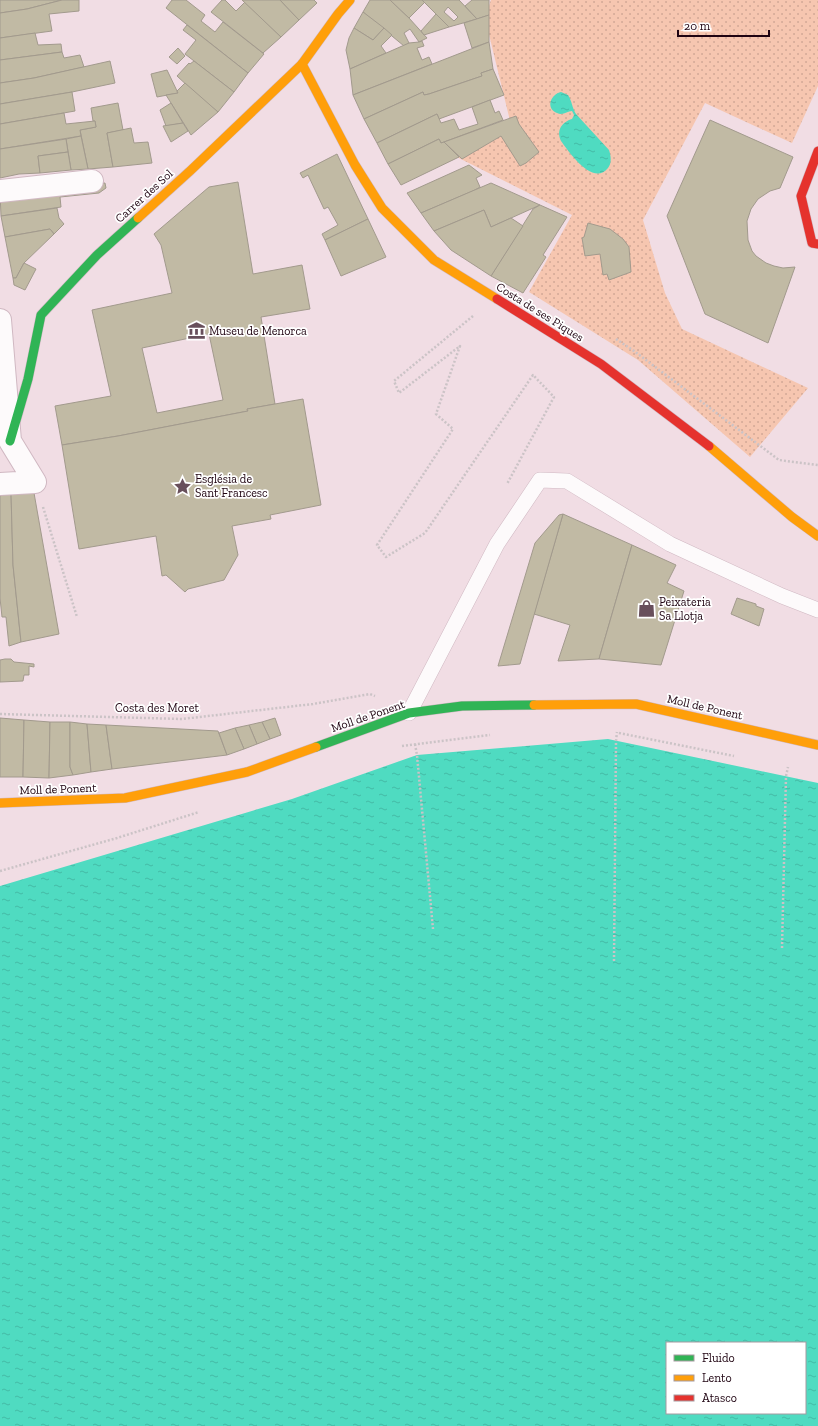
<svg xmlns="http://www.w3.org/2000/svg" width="818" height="1426" font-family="'Zilla Slab',serif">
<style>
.grass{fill:url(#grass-dots)}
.water{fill:url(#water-ripples);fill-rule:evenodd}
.building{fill:#c1baa4;stroke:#a29a8d;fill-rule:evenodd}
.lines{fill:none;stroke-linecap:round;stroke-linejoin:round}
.lane-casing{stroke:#d0b8c2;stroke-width:16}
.street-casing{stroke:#d0b8c2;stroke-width:24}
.fast-casing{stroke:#d0b8c2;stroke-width:10}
.slow-casing{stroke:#d0b8c2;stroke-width:10}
.jam-casing{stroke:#d0b8c2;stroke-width:10}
.path{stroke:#cbc3c6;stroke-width:2.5;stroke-dasharray:2 2;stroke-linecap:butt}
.lane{stroke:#fdfafb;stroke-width:15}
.street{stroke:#fdfafb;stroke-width:22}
.fast{stroke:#30b455;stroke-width:9}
.slow{stroke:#ff9f0a;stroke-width:9}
.jam{stroke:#e5322d;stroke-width:9}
.labels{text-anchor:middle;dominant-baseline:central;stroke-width:3.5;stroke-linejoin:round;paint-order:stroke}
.street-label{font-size:12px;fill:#1f0311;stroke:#fff}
.poi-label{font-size:12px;fill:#1f0311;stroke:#fff;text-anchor:start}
</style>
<defs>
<pattern id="grass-dots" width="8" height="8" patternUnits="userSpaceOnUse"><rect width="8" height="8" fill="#f6c6b0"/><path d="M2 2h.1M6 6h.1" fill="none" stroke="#d2a896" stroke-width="1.8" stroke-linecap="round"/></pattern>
<pattern id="water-ripples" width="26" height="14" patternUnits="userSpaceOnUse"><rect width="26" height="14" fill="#4fdbc1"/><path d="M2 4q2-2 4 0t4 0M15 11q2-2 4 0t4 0" fill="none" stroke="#44baa5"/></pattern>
</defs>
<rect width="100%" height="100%" fill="#f1dde4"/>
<!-- grass -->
<polygon class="grass" points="491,0 818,0 818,86 792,143 705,103 643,220 665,293 682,329 808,388 750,457 638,360 529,292 572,215 431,144 480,128 487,140 512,129 485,18"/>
<!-- water -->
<g class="water">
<path d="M561 92 568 95C572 101 572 108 576 114L609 150C611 156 612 163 608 168 593 187 569 152 561 141 556 130 562 122 572 119L574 115 572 111C567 111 563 116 557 113 545 108 551 94 561 92Z"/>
<path d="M608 739 818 783V1426H0V886L292 799 417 755ZM667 1343H805V1413H667Z"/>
</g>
<!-- building -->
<g class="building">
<polygon points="0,0 62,0 27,9 0,13"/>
<polygon points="62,0 79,0 79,11 49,14 52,31 0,38 0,13 27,9"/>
<polygon points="172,0 186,0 205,15 201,21 215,32 223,22 264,54 248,73 166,8"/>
<polygon points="222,0 225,0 236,11 245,2 281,37 263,53 211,12"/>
<polygon points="242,0 280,0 299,20 281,37"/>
<polygon points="280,0 314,0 317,3 299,20"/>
<polygon points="370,0 390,0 409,18 427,38 419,42 410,29 404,33 409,43 404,46 363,12"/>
<polygon points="390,0 422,0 425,2 409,18"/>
<path d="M422 0H459L477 19 449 27ZM448 7 458 17 454 21 444 12Z"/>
<polygon points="472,0 489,0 489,15 477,19 465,6"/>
<polygon points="363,12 384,28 373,40 354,28"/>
<polygon points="436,14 449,27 424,35 421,31"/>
<polygon points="489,15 489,42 472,48 464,23"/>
<polygon points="187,25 248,73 234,92 185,54 196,40 183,30"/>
<polygon points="354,28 373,40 384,28 392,35 381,46 386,53 350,69 346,50 349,38"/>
<polygon points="35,33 38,45 61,44 62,52 0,60 0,38"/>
<polygon points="422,41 424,46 417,48 422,60 429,57 432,64 353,95 350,69 409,43 419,42"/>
<polygon points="489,42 493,69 481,73 482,76 429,94 424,95 423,92 364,119 353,95"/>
<polygon points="178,48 185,56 177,64 169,57"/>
<polygon points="62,52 64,58 80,55 84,67 34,78 0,83 0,60"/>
<polygon points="110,61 115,83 72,92 0,104 0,83 34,78"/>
<polygon points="194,61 234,92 218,112 204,101 177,76 189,63 190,64"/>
<polygon points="493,69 504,95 439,119 437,114 377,143 364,119 423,92 424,95 429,94 482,76 481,73"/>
<polygon points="167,70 178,93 157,97 151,74"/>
<polygon points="185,83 218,112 191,135 166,95 178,93 177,91"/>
<polygon points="72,92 75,111 0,124 0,104"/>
<polygon points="490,100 495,113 499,111 503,120 444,142 441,143 439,139 388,164 377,143 437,114 441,123 454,119 459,130 478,124 472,107"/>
<polygon points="118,103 123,130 107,133 113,167 88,169 80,130 96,127 95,121 93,121 91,108"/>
<polygon points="171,103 183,123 166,126 160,110"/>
<polygon points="64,113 66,124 95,121 96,127 80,130 81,136 0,149 0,124"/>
<polygon points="516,116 519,124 539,152 526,163 520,166 501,136 462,159 444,142"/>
<polygon points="710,120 793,157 780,188 770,191 758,199 751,209 747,221 748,240 752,251 756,256 766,263 774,266 783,268 795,267 768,343 705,314 667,216"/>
<polygon points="183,123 188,131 171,142 163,126"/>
<polygon points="131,128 134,143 148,142 152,163 113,167 107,133"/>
<polygon points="81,136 88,169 71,170 66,139"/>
<polygon points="66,139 68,152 38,156 40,173 19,174 0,178 0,149"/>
<polygon points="439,139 441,143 444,142 459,157 401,185 388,164"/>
<polygon points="68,152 71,170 40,173 38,156"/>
<polygon points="337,154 368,219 325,240 322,234 338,225 328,207 324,209 308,175 303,178 300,173"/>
<polygon points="469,165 482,175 476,178 480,187 475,190 421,213 407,193"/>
<path d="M238 182 253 274 302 265 310 309 261 317 275 404 247 409 248 411 118 436 62 445 55 406 111 396 92 310 172 293 161 245 154 234 209 187ZM209 334 223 400 157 413 142 348Z"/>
<polygon points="105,183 106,188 99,193 60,197 61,207 1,216 0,193"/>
<polygon points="491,183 540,205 491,227 484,210 434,231 421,213"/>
<polygon points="540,205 567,217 543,255 546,257 523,293 491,276 533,209"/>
<polygon points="57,208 59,218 64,224 54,234 50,229 5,237 1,216"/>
<polygon points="484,210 491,227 511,218 523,226 491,276 451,250 434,231"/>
<polygon points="368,219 386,257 341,276 325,240"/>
<polygon points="588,223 610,229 623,239 629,247 631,272 609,280 607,274 603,275 600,254 585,256 582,238 584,237"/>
<polygon points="50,229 54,234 24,263 16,278 13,278 5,237"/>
<polygon points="24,263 36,269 25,290 14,285 13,278 16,278"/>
<polygon points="303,399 321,505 270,515 271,519 232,526 238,555 224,580 188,589 185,592 166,575 162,576 156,536 79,549 62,445 118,436 248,411 247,409"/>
<polygon points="11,493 13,565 21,642 9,646 6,617 2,617 0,598 0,494"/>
<polygon points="11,493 34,493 59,634 21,642 13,565"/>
<polygon points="563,514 632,545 599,659 558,661 570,625 534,614"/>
<polygon points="563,514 520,664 498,666 535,543 559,515"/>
<polygon points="632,545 676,565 667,583 684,591 661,665 599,659"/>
<polygon points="737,598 756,604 756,606 764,609 759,626 731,614"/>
<polygon points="5,659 11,659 14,662 34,664 34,667 29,666 29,675 24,675 23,681 0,682 0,660"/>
<polygon points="0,718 24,720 23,777 0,777"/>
<polygon points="275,718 281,735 270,739 262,722"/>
<polygon points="24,720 50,722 49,778 23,777"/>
<polygon points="50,722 70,722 70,767 73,775 49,778"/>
<polygon points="70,722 87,724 91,772 73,775 70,767"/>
<polygon points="262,722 270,739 257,744 249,725"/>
<polygon points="87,724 106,725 112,769 91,772"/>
<polygon points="106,725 218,731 227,755 112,769"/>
<polygon points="249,725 257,744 244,749 235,728"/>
<polygon points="235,728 244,749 227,755 219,733"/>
</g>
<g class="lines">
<defs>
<polyline id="lane" points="409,713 497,544 540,480 567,481 670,544 782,596 818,610"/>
<g id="street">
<polyline points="0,191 92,181"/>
<polyline points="0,320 10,441 35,482 0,484"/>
</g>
<g id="fast">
<polyline points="10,441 28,379 41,315 97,255 138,218"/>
<polyline points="316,747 409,713 462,706 534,705"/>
</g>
<g id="slow">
<polyline points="302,64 355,165 382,208 434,260 497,299"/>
<polyline points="138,218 190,171 302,64 338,14 350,0"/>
<polyline points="709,446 792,517 818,536"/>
<polyline points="534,705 636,704 818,745"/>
<polyline points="0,803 125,798 247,772 316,747"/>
</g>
<g id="jam">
<polyline points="818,151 801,196 812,243 818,244"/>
<polyline points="497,299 601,364 709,446"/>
</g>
</defs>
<!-- lane casing -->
<use href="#lane" class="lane-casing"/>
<!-- street casing -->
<use href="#street" class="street-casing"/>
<!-- fast casing -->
<use href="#fast" class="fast-casing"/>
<!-- slow casing -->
<use href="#slow" class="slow-casing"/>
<!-- jam casing -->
<use href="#jam" class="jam-casing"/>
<!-- path -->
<g class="path">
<polyline points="473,316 394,381 399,393 460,346 436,414 453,429 377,545 386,557 425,533 533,375 554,397 507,484"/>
<polyline points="616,339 634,351 779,460 818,465"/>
<polyline points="43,507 77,617"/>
<polyline points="0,714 182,719 313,704 370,694 375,696"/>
<polyline points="619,733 734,756"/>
<polyline points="415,744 417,755 433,929"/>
<polyline points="402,746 490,735"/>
<polyline points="0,871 117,838 199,812"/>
<polyline points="782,948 786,776 788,767"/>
<polyline points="614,961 616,741 617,732"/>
</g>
<!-- lane -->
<use href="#lane" class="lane"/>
<!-- street -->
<use href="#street" class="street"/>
<!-- fast -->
<use href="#fast" class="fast"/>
<!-- slow -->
<use href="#slow" class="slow"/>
<!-- jam -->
<use href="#jam" class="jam"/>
</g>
<!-- icons -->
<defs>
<symbol id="museum-bare" viewBox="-9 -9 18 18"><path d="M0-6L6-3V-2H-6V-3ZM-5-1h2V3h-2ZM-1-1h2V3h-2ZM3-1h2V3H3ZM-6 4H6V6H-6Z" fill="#684f5b" stroke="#fff" stroke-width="2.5" paint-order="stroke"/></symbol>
<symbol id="sight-bare" viewBox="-9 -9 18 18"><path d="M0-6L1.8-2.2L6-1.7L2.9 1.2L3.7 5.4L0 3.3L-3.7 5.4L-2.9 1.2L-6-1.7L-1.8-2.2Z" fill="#684f5b" stroke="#fff" stroke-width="2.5" paint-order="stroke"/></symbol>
<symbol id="shop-bare" viewBox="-9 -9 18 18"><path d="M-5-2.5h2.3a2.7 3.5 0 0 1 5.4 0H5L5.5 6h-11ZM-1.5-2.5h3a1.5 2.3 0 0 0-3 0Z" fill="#684f5b" stroke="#fff" stroke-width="2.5" paint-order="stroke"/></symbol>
</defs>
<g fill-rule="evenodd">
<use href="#museum-bare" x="184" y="318" width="25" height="25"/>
<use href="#sight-bare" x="170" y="474" width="25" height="25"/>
<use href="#shop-bare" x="634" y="596" width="25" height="25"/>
</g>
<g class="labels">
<!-- street labels -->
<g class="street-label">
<text transform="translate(144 196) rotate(-42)">Carrer des Sol</text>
<text transform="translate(540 312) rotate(32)">Costa de ses Piques</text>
<text transform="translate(705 707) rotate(13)">Moll de Ponent</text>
<text x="157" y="708">Costa des Moret</text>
<text transform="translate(368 716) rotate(-19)">Moll de Ponent</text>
<text transform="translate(58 789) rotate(-2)">Moll de Ponent</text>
</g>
<!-- poi labels -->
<g class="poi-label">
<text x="209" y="331">Museu de Menorca</text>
<text x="195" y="479">Església de<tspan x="195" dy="14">Sant Francesc</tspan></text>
<text x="659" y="602">Peixateria<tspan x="659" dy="14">Sa Llotja</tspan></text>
</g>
</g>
<!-- legend -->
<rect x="666" y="1342" width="140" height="72" fill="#ffffff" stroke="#a59aa0"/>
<rect x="674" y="1355" width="20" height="6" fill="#30b455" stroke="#a59aa0"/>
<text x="702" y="1362" font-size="12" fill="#1f0311">Fluido</text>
<rect x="674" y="1375" width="20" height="6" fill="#ff9f0a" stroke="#a59aa0"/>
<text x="702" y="1382" font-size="12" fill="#1f0311">Lento</text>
<rect x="674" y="1395" width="20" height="6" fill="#e5322d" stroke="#a59aa0"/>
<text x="702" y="1402" font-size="12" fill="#1f0311">Atasco</text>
<!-- scale -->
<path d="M678 30v6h91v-6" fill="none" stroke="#1f0311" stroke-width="2"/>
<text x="684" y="30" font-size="12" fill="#1f0311" stroke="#ffffff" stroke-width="3" paint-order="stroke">20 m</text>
</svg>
